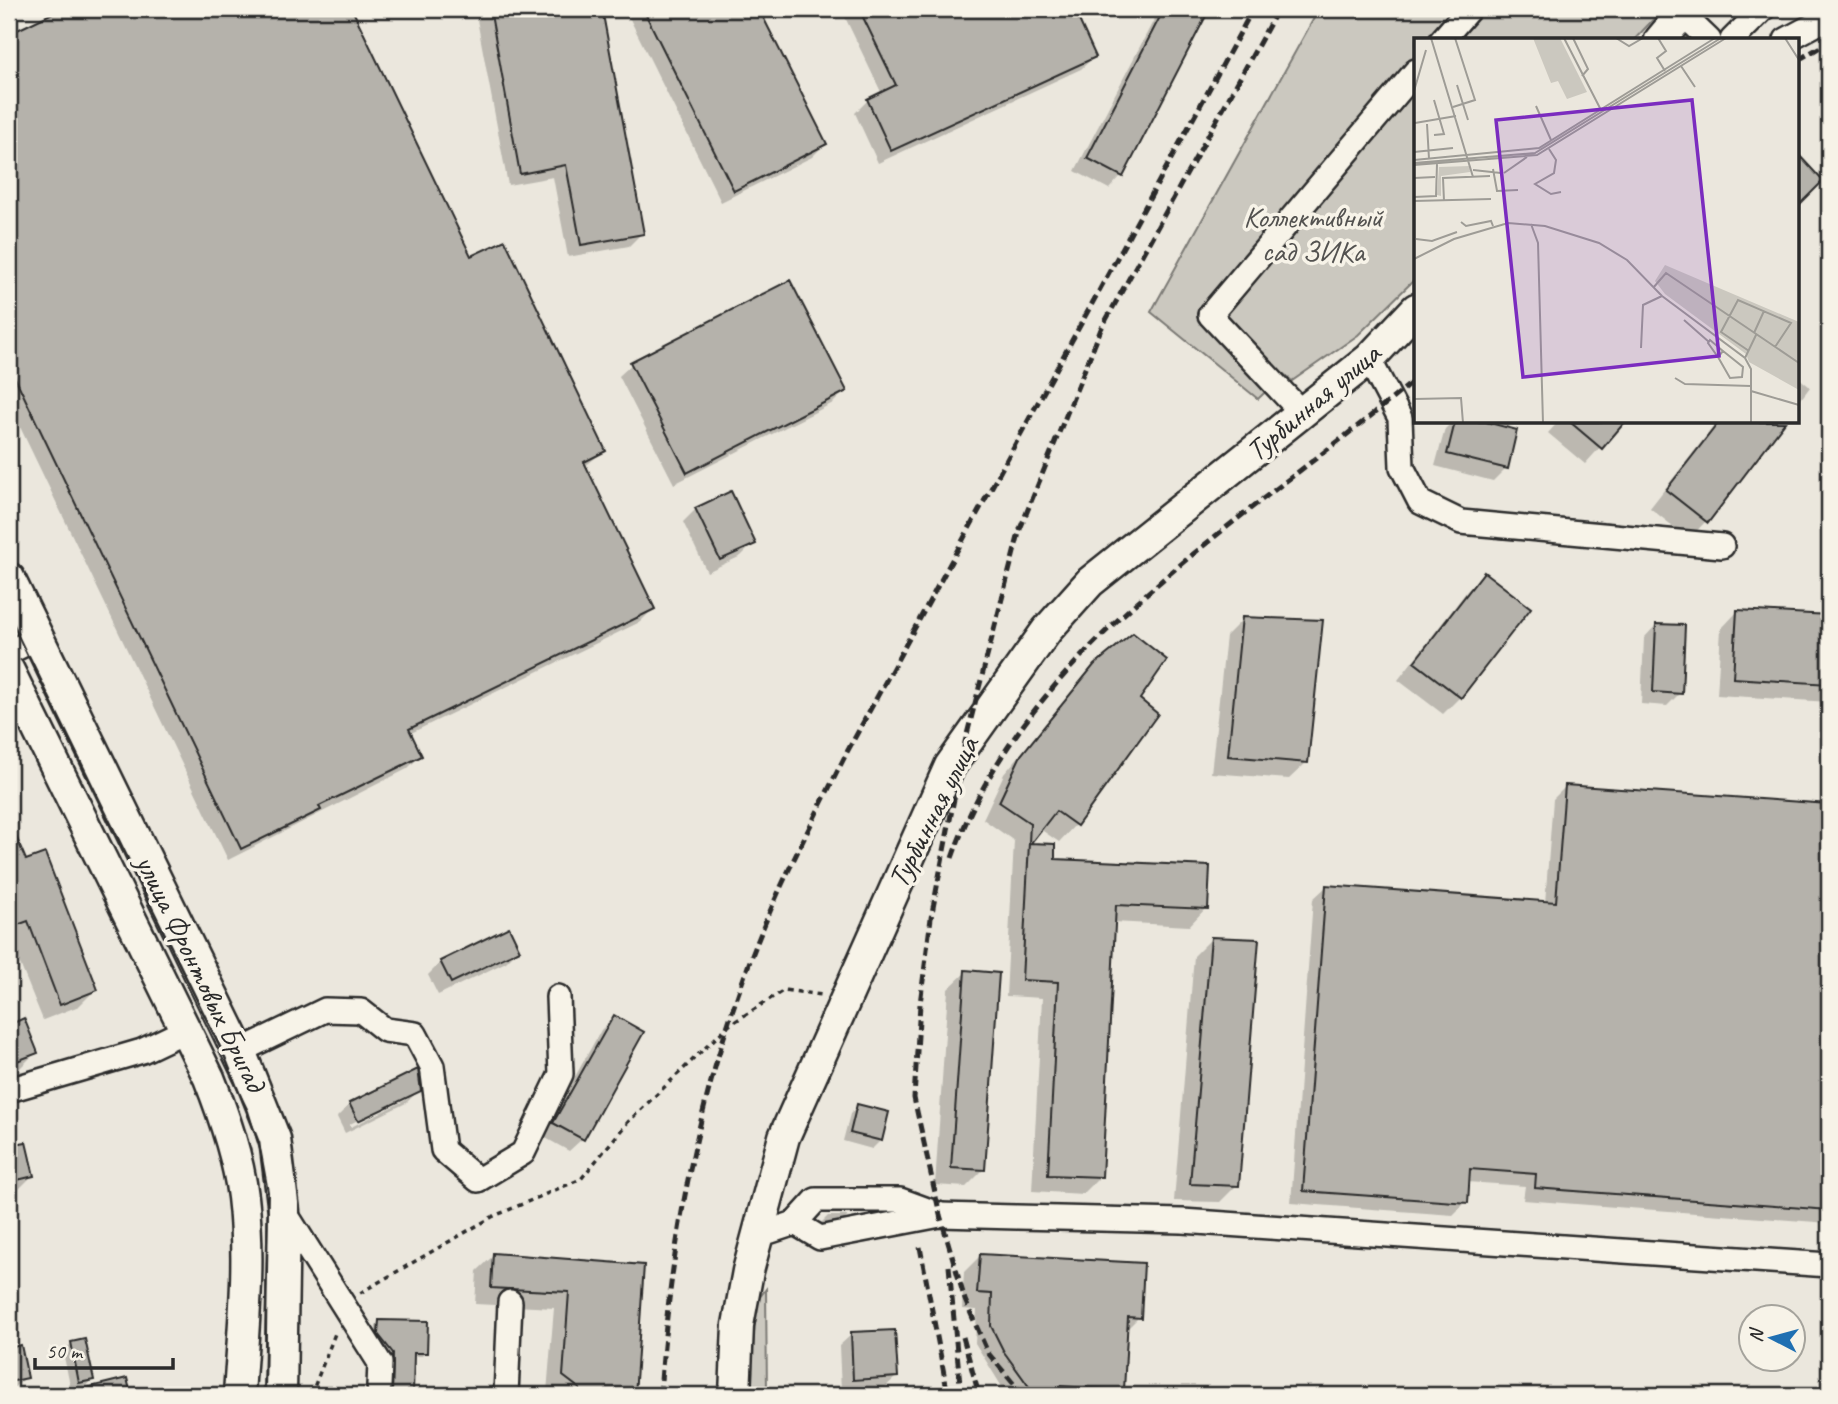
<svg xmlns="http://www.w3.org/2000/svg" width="1838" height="1404" font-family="Caveat,sans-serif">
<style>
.green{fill:#cbc8bf;stroke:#7b7a75;stroke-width:2}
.shadow{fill:#0003;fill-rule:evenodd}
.building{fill:#b5b2ab;stroke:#2b2b2b;stroke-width:2}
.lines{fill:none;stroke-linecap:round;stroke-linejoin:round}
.minor-casing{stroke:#2b2b2b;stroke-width:28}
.major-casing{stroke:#2b2b2b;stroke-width:35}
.path{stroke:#2b2b2b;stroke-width:3.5;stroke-dasharray:5 5;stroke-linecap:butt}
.minor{stroke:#f7f3e8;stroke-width:23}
.major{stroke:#f7f3e8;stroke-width:30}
.tram{stroke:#2b2b2b;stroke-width:2}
.rail{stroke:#2b2b2b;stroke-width:5;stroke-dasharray:10 5;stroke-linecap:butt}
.labels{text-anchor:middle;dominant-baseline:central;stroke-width:7;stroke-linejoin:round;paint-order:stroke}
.park-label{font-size:30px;fill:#535250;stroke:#f7f3e8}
.street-label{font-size:30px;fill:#2b2b2b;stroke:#f7f3e8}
.inset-road{fill:none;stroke:#9e9c96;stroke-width:2}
.view{fill:#7b2cbf;fill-opacity:0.15;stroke:#7b2cbf;stroke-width:3.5}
.inset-edge{fill:none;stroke:#2b2b2b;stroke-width:3.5}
</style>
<rect width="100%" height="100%" fill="#ebe7dd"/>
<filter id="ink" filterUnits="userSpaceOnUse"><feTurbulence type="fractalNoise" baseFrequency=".0143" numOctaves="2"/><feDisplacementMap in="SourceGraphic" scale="14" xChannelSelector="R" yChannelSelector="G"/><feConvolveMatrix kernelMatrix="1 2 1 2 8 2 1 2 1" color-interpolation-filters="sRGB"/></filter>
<g filter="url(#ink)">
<!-- green -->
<g class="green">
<polygon points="1319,9 1663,9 1634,40 1416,40 1416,278 1358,335 1292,381 1284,374 1258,399 1151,312"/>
<polygon points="766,1289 767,1395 750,1395 756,1302"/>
</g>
<!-- shadow -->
<g class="shadow">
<polygon points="65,9 351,9 470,258 604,451 584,467 653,609 640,622 409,734 420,756 407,769 228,860 9,404 9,36"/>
<polygon points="475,9 600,9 642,233 629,246 568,257 553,177 508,185"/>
<polygon points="625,9 757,9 825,144 812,157 721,202"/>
<polygon points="841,9 1072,9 1094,57 1081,69 878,163 855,113 868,100 882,94"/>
<polygon points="1194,9 1205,15 1121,176 1109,189 1075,171 1159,10"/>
<polygon points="632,364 845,391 833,403 674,484 619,376"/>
<polygon points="1798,377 1810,387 1798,403"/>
<polygon points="1452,422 1478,422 1515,431 1506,468 1493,481 1435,466 1445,429"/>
<polygon points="1501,422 1513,422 1506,427"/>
<polygon points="1558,422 1623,422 1585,464 1548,433"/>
<polygon points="1717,422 1783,422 1706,521 1689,539 1650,508"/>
<polygon points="696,509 754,543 741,556 707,572 683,522"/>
<polygon points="1484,574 1460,697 1443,714 1398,680 1467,591"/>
<polygon points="1738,611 1829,617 1829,702 1717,695 1721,629"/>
<polygon points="1243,619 1307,762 1289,779 1211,773 1226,636"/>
<polygon points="1656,625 1680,693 1667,706 1641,704 1644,638"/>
<polygon points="1095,666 1138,699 1076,824 1059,842 1040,829 1027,844 1053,846 1053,861 1206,908 1189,926 1113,922 1100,1177 1083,1194 1032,1191 1042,998 1006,996 1014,841 983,819 1004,774"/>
<polygon points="1565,787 1829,806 1829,1223 1523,1200 1525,1186 1467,1182 1466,1202 1453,1215 1291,1203 1313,899 1326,887 1545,903 1553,799"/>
<polygon points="15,838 25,863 96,989 79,1006 43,1020 9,937 9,841"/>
<polygon points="1211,939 1237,1185 1220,1202 1174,1201 1194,956"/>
<polygon points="518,950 506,962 438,995 428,975 441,962"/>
<polygon points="966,972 983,1170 966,1187 935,1185 948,989"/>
<polygon points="9,1012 14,1025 36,1052 19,1069 9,1073"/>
<polygon points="614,1017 582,1139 569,1151 542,1136 601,1030"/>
<path d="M419 1090 406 1103 345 1133 337 1117 350 1104ZM408 1095V1099L351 1127 350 1124Z"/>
<polygon points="858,1106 887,1113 880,1141 872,1149 843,1141 850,1114"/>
<polygon points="25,1144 32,1176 17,1191 9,1192 9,1147"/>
<polygon points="828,1216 847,1216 847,1217 839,1226 820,1230 820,1224"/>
<polygon points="494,1255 643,1267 634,1395 551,1395 547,1392 554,1308 475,1304 477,1271"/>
<polygon points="980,1256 1139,1317 1126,1330 1123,1389 1117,1395 1007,1395 975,1343 977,1310 962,1309 964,1272"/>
<polygon points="380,1321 425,1353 422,1356 413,1356 412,1391 431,1392 430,1395 388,1395 390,1357 376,1338 376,1325"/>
<polygon points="852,1334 896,1377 883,1389 841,1391 839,1346"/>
<polygon points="72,1343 92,1379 84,1388 71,1390 63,1352"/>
<polygon points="19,1348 27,1377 9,1391 9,1350"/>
</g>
<!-- building -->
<g class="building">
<polygon points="61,9 352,9 471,256 505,240 606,451 584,462 655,609 409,729 422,756 319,806 321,810 241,849 9,365 9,34"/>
<polygon points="490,9 602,9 644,234 581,245 566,165 520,174"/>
<polygon points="643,9 759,9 827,144 734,191"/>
<polygon points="859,9 1074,9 1096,57 891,151 867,99 896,85"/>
<polygon points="1164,9 1197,9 1207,14 1123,177 1087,158"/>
<polygon points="1798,154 1823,181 1798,206"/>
<polygon points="790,280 847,391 687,473 630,362"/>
<polygon points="1455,422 1486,422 1517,430 1508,469 1447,454"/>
<polygon points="1570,422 1625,422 1602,449"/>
<polygon points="1719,422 1785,422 1708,523 1666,490"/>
<polygon points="731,491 756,544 720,560 695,508"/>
<polygon points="1484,572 1531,608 1461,698 1414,662"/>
<polygon points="1737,610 1829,615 1829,684 1733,678"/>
<polygon points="1242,617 1323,620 1308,763 1228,756"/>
<polygon points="1656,624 1685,625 1682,694 1653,692"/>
<polygon points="1133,633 1167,660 1140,699 1158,714 1077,826 1056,811 1031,843 1055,844 1055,859 1210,866 1208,909 1116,905 1102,1177 1048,1175 1058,982 1022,980 1030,823 999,802 1021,755 1094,665"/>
<polygon points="1565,785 1829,804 1829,1210 1535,1188 1536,1174 1470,1169 1468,1203 1303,1191 1326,885 1556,902"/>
<polygon points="9,820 26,860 45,853 98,990 60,1005 28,921 9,928"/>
<polygon points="509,927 520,950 451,983 440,961"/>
<polygon points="1211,937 1259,939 1239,1186 1190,1184"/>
<polygon points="965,970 999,973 985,1170 951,1168"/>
<polygon points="614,1015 644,1032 584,1140 553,1123"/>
<polygon points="24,1018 38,1053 9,1064 9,1025"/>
<polygon points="418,1069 421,1091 358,1121 349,1103"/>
<polygon points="857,1104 889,1112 882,1141 850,1133"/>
<polygon points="26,1142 34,1176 9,1182 9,1145"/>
<polygon points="493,1253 644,1265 635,1395 580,1395 580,1389 563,1376 569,1292 491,1288"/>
<polygon points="980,1254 1144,1263 1141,1318 1128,1317 1124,1390 1059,1386 1058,1395 1035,1395 1004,1352 991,1326 992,1294 977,1293"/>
<polygon points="379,1320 428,1321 427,1353 414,1353 413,1395 392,1395 393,1353 378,1334"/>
<polygon points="895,1330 898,1377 853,1380 851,1332"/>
<polygon points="85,1339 94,1380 79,1383 71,1342"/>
<polygon points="21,1345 28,1378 9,1382 9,1348"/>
<polygon points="127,1378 131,1395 79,1395 78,1390"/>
</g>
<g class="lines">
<defs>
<g id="minor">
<polyline points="1682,14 1709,40"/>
<polyline points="1442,40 1469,9"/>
<polyline points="1732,40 1763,9"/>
<polyline points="1786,40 1829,17"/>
<polyline points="1369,359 1400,418 1402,467 1420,502 1461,522 1722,546"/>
<polyline points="1303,414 1210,315 1416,71"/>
<polyline points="9,652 38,638"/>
<polyline points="240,1051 325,1010 361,1011 385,1030 415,1034 432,1066 443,1150 478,1180 523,1153 561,1074 558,997"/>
<polyline points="9,1090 142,1051 184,1031"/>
<polyline points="284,1211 380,1363 379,1386"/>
<polyline points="795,1223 820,1238 940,1215 1182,1221 1829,1265"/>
<polyline points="756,1236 795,1223 816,1200 900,1200 938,1214"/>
<polyline points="506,1395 510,1302"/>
</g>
<g id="major">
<polyline points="1660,40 1686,9"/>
<polyline points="9,578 240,1051 275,1139 284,1211 281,1395"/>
<path d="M9 671 209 1078C224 1116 238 1156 243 1197 251 1262 243 1330 239 1395"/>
<polyline points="735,1395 738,1325 748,1271 784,1137 950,766 1047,630 1090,582 1369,359 1416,309"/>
</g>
</defs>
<!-- minor casing -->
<use href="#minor" class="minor-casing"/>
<!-- major casing -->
<use href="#major" class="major-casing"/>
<!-- path -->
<g class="path">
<polyline points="360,1293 492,1217 581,1179 628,1122 728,1026 784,990 822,995"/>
<polyline points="311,1395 336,1331"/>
</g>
<!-- minor -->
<use href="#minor" class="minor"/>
<!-- major -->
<use href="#major" class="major"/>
<!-- tram -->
<polyline class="tram" points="9,617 248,1111 261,1153 268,1192 264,1395"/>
<!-- rail -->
<g class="rail">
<polyline points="1798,60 1829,42"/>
<path d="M952 858C1026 645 1251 518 1416 379"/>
<polyline points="920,1247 948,1395"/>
<polyline points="949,1266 961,1395"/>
<polyline points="963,1337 979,1395"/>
<path d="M660 1395C670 1249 696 1107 747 969 774 894 812 823 847 752L1253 9"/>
<polyline points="1023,1395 988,1353 965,1300 940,1215 914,1098 920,1004 931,918 965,742 1020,529 1101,329 1278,9"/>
</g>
</g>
</g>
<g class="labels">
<!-- park labels -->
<g class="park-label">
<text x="1313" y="217">Коллективный<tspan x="1313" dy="34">сад ЗИКа</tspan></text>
</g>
<!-- street labels -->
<g class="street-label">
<text transform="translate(1313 402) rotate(-40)">Турбинная улица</text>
<text transform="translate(933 812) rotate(-63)">Турбинная улица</text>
<text transform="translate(201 973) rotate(64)">улица Фронтовых Бригад</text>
</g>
</g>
<!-- overview -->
<g transform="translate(1414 38)">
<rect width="385" height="385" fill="#ebe7dd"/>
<path d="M119 0H146L173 54 153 61 144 43 137 45ZM56 128V134L27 138V158L23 157 25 129ZM251 227 385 284V352L335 324 332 316 251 256 241 243Z" fill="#cbc8bf"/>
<path class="inset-road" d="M17 0 59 139M150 0 188 74M159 0 174 31 168 38M202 0 215 8 229 0M244 0 252 13 243 20 251 33M371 0 385 22M267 28 281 49M43 47 54 82M0 53 12 12M20 62 30 96 20 97M122 68 137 102M39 69 61 62 41 0M1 85 42 78M13 86 15 121M135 111 142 122 140 135 121 146 137 156 147 154M0 114 39 110M0 122 125 110 301 0M0 125 121 115 307 0M0 127 123 117 312 0M79 131 83 153 104 152M59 132 87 135M90 135 113 119M0 140 21 139M0 159 22 158 23 126M0 163 77 161M30 163 29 140 76 138M47 184 52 188 77 183 79 188M117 186 124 205 129 385M2 201 18 203 43 194M0 221 40 201 94 185 131 188 185 205 213 222 248 258 331 320 337 331V385M239 250 252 235 385 325M270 282 295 304M340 295 350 273M296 302 309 313 304 319 294 305ZM227 310 229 267 248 258M335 313 307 294 324 262 377 285 361 309M304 319 316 340 328 339 329 329 309 313M331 320 342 297M261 340 271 346 337 348M337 353 385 367M0 361 47 360 49 385"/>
<path class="view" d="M278 62 305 318 109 339 82 82Z"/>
<rect width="385" height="385" class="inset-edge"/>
</g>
<!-- margin -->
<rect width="1838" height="1404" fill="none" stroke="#f7f3e8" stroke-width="35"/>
<rect x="18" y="18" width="1803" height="1369" fill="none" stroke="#2b2b2b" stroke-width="2.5" filter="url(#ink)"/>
<!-- north arrow -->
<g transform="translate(1772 1338) rotate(276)"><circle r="33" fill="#f7f3e8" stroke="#a5a39c" stroke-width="2"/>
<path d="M0-5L12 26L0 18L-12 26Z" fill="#1f6fb2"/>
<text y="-10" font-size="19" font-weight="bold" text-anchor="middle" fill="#2b2b2b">N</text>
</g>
<!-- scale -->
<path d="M35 1358v10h138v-10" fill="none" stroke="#2b2b2b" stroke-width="3.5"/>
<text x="46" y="1358" font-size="21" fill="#2b2b2b" stroke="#f7f3e8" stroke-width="5" paint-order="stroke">50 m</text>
</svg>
